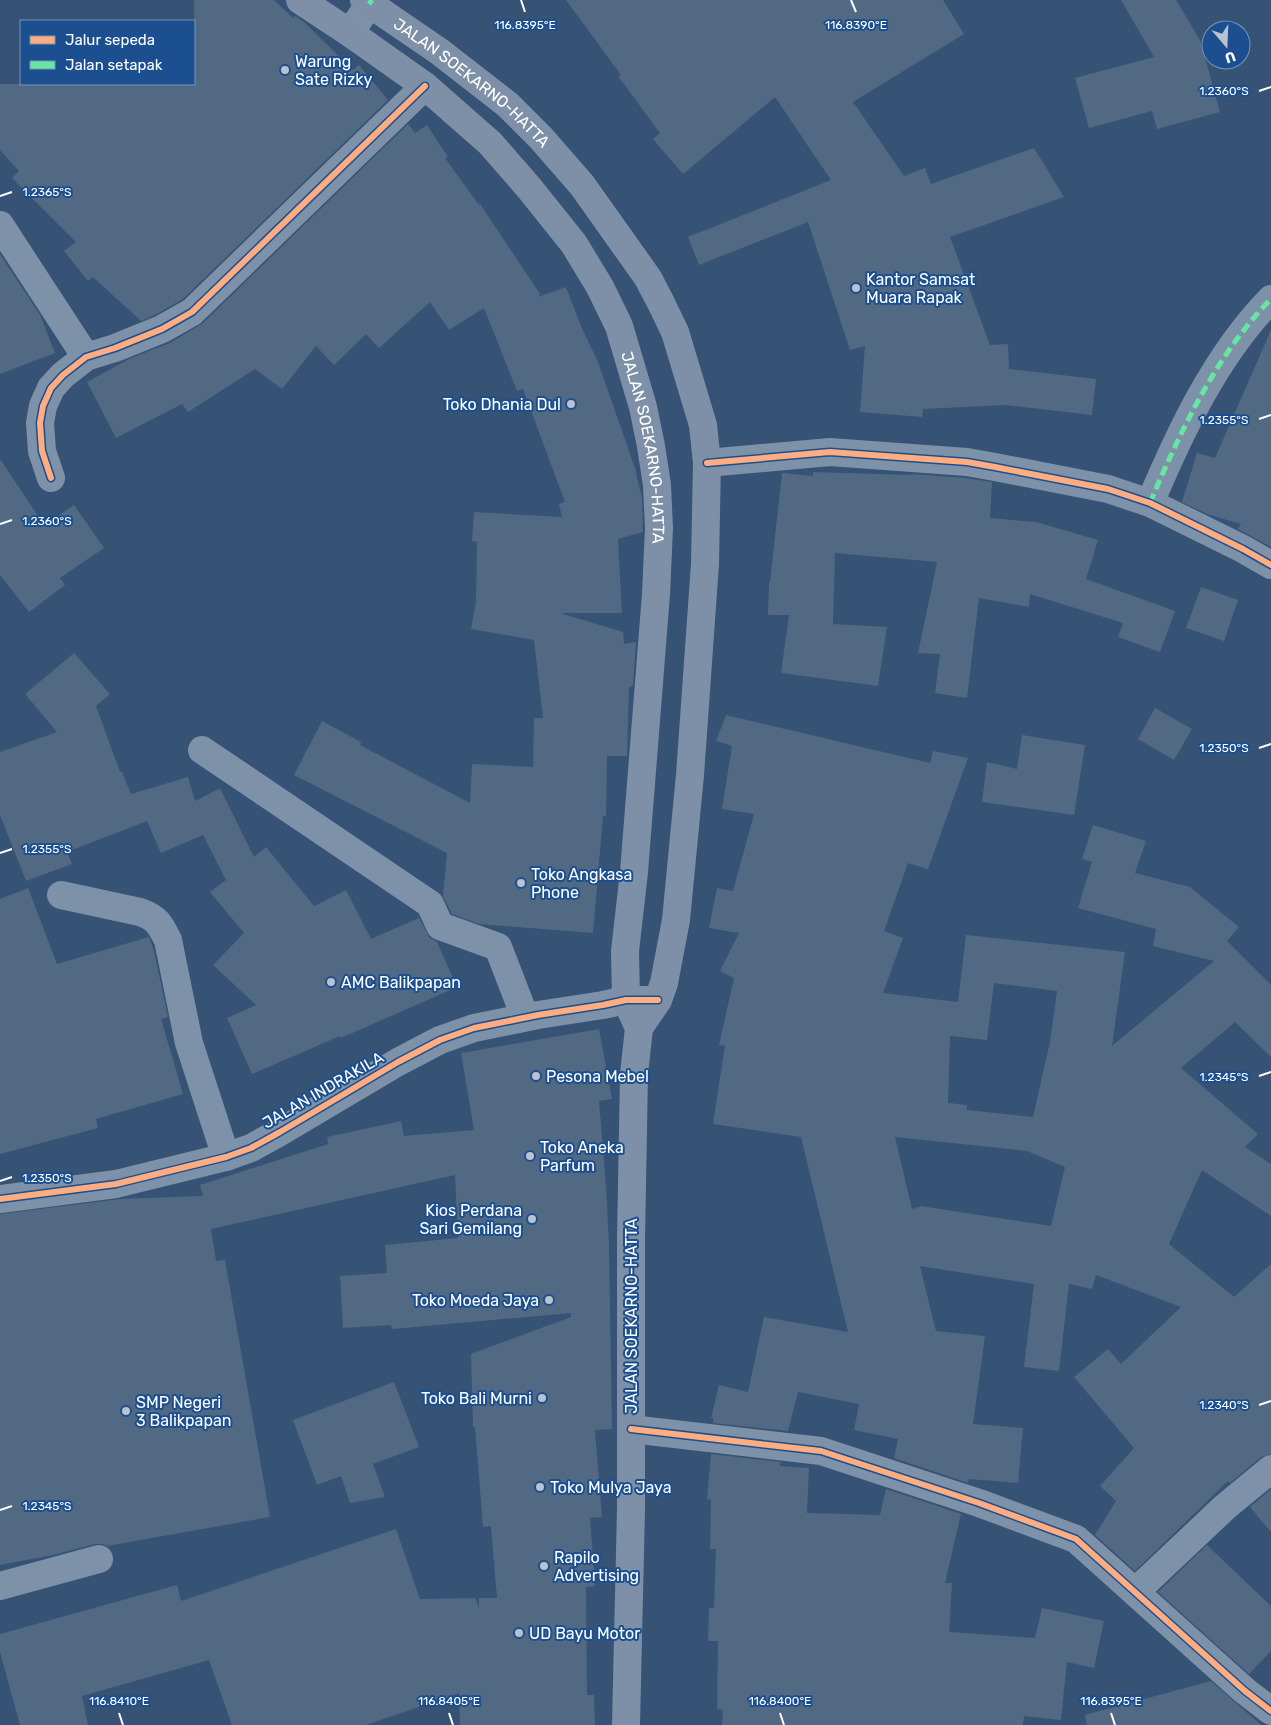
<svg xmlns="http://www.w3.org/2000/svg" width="1271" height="1725" font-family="Rubik,sans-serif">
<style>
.building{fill:#526984;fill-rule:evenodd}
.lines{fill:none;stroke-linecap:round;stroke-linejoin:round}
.minor{stroke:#7d92a8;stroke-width:28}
.tertiary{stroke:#7d92a8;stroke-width:28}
.trunk{stroke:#7e90a7;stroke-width:28}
.quiet{stroke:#66e7a1;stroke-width:5;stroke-dasharray:10 5;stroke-linecap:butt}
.cycleway-casing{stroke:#1b4f8f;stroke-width:9}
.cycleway{stroke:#ffac80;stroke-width:6}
.ticks{fill:none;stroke:#fff;stroke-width:2}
.poi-dot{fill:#b9c2ce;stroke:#1b4f8f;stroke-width:2}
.labels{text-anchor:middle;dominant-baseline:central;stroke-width:4;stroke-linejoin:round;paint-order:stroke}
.poi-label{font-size:16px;fill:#fff;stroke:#1b4f8f;text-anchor:start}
.street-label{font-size:16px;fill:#fff;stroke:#1b4f8f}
.ticks-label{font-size:12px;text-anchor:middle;fill:#fff;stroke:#1b4f8f;stroke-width:4;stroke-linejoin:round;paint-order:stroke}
</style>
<rect width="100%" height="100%" fill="#365274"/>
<!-- building -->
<g class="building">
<polygon points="194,0 274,0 293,18 295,16 304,22 353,70 359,65 388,100 183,299 155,315 141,321 93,277 88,281 64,251 76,242 12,178 19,171 0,150 0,84 194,84"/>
<polygon points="566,0 943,0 964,34 853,102 904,176 925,168 931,184 1034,148 1064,197 950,237 990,345 1008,344 1009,369 1096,379 1092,415 1005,405 923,409 922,417 860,412 865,346 850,350 808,222 699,265 688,237 831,180 775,97 683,174 653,139 660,133 618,76 621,75"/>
<polygon points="1121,0 1176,0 1200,40 1220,112 1157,129 1152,111 1089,128 1075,78 1154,57"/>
<polygon points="408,124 415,133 427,125 448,157 445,158 479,205 480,204 540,294 538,297 566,287 581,326 598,362 637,474 636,474 642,497 643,532 618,539 622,613 560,613 623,632 624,644 636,642 633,686 629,687 627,756 607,756 606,816 603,816 593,933 479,924 452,914 443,896 447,853 294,775 322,721 361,742 360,745 470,803 472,764 533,767 534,718 543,718 534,640 471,629 476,602 477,542 472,541 474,512 562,517 559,504 565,502 523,389 517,391 484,308 449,330 430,302 379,348 366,334 334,365 316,346 282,389 255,369 188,412 182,404 116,438 87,382 131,358 170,343 203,323"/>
<polygon points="0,254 40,315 55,353 0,374"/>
<polygon points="1271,330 1271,547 1238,529 1241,524 1207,514 1182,502 1197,453 1215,458"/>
<polygon points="0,459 44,525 74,505 104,548 60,578 65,585 29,612 0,575"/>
<polygon points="813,472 911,475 911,474 965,478 992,482 990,518 1036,522 1098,540 1086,579 1175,611 1160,652 1118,637 1123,623 1030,594 1029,607 979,598 967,698 935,693 940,654 918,653 937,562 835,553 833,624 887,627 878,686 781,673 789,615 768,615 769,582 770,582 782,473 813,476"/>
<polygon points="1201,587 1238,600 1224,641 1186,628"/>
<polygon points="74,653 110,694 96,706 120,772 122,772 131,794 188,777 195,801 220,788 254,857 266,847 314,906 346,890 371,939 419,918 429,937 437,942 457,987 341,1038 340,1036 252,1074 227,1018 256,1005 213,965 244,933 210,892 226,880 203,835 161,853 147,821 67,852 72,864 26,881 0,815 0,752 57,732 25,694"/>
<polygon points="1155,708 1192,729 1174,760 1138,739"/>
<path d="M726 715 930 763 933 751 968 758 928 869 908 863 884 931 903 938 883 993 958 1002 966 935 1125 952 1112 1046 1214 961 1153 946 1156 929 1078 908 1092 862 1082 859 1093 825 1146 841 1135 873 1190 887 1239 927 1227 941 1271 985V1057L1235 1022 1181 1068 1258 1134 1245 1147 1271 1164V1216L1202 1170 1169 1244 1234 1297 1271 1264V1454L1261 1457 1230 1483 1228 1481 1135 1571 1095 1535 1116 1501 1100 1486 1134 1448 1074 1377 1108 1349 1121 1364 1181 1307 1096 1275 1092 1289 1069 1284 1059 1371 1024 1367 1034 1284 920 1266 936 1331 985 1336 973 1424 1023 1428 1018 1483 969 1479 968 1483 894 1458 898 1439 854 1430 859 1404 798 1392 788 1431 713 1423V1418H711L719 1385 748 1392 764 1317 848 1332 801 1137 713 1124 725 1046 719 1045 734 978 720 971 739 933 709 928 717 888 733 891 754 814 722 809 732 746 716 741ZM994 983 1057 991 1050 1042 1033 1117 967 1110V1105L948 1103 950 1036 987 1040ZM895 1137 1027 1151 1065 1167 1051 1226 921 1206 912 1209Z"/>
<polygon points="1022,735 1085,745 1074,815 982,802 987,762 1017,769"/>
<polygon points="28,888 57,964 149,937 154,951 168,1017 161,1019 183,1094 96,1119 98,1128 0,1154 0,899"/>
<polygon points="599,1029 612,1099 599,1101 606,1185 609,1245 612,1429 595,1430 602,1517 590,1518 595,1586 586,1587 587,1695 594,1695 595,1725 460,1725 459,1693 366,1725 232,1725 209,1660 82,1696 88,1725 20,1725 0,1652 0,1634 177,1585 181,1601 396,1529 420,1599 475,1598 479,1608 479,1598 497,1598 491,1526 483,1527 475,1427 473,1427 471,1354 571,1317 571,1313 392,1329 391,1325 343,1328 340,1276 387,1273 385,1245 458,1238 455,1175 211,1229 216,1261 225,1260 270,1517 107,1546 102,1544 95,1544 53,1555 0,1565 0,1214 120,1199 203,1196 200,1185 328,1144 327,1137 401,1121 404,1136 474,1130 461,1053"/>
<polygon points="394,1382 419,1447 373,1464 385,1497 350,1503 341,1476 317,1485 293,1420"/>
<polygon points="711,1454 781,1462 780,1466 809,1468 807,1513 880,1515 886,1489 961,1514 945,1583 952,1583 949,1632 1035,1638 1042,1608 1104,1621 1094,1668 1067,1662 1061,1720 1024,1716 1023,1725 722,1725 723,1710 717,1709 718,1641 708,1641 709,1608 714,1608 716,1549 710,1549 711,1500 707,1499"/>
<polygon points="1271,1489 1271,1532 1250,1507"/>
<polygon points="1207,1545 1271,1606 1271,1651 1249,1674 1158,1592"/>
<polygon points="1211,1681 1261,1725 1087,1725 1085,1715"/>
</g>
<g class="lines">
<!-- minor -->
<g class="minor">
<polyline points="350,33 372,0"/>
<polyline points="0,225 86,357"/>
<polyline points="707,463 830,452 967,462 995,467 1108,489 1150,503 1243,549 1271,565"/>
<polyline points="51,478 42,451 40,423 43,406 51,388 63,375 86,357 115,348 162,329 192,312 425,86"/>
<path d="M1150 503C1180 432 1216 355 1271 299"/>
<polyline points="202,750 430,904 440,926 498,947 525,1017"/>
<path d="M61 895 140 912C157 918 160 924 168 940L189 1043 226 1157"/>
<polyline points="631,1429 821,1451 979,1503 1076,1539 1245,1691 1271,1711"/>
<polyline points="0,1586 99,1559"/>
<polyline points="1135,1592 1225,1507 1271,1469"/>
</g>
<!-- tertiary -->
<polyline class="tertiary" points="0,1199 116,1184 226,1157 251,1148 280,1132 398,1062 440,1040 474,1028 538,1015 603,1005 626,1000 649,1000"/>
<!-- trunk -->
<g class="trunk">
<path id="s1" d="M300 0 350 33 425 86 490 143 530 189 574 244 600 287 619 326 643 407 651 446 657 485 659 528 656 594 634 872 625 951 626 1000 639 1028 634 1074 631 1239V1509L626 1725"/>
<path id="s2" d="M364 0 440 52 508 105 541 138 582 185 648 278 661 303 675 332 703 425 707 463 705 564 690 775 676 920 664 983 658 1000 639 1028"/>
</g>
<!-- quiet -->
<g class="quiet">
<polyline points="369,4 372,0"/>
<path d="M1150 503C1180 432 1216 355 1271 299"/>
</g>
<defs>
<g id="cycleway">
<polyline points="707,463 830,452 967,462 995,467 1108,489 1150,503 1243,549 1271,565"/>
<polyline points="51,478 42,451 40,423 43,406 51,388 63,375 86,357 115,348 162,329 192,312 425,86"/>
<polyline points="0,1199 116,1184 226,1157 251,1148 280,1132 398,1062 440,1040 474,1028 538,1015 603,1005 626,1000 658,1000"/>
<polyline points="631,1429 821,1451 979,1503 1076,1539 1245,1691 1271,1711"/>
</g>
</defs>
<!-- cycleway casing -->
<use href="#cycleway" class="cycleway-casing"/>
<!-- cycleway -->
<use href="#cycleway" class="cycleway"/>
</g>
<!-- ticks -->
<path class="ticks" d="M521 0 525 12M851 0 856 12M1259 91 1271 87M0 196 12 192M1259 419 1271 415M0 524 12 520M1259 748 1271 744M0 853 12 849M1259 1076 1271 1072M0 1181 12 1177M1259 1405 1271 1401M0 1510 12 1506M119 1713 123 1725M449 1713 453 1725M780 1713 784 1725M1111 1713 1115 1725"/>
<!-- markers -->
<g class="poi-dot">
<circle cx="285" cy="70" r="5"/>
<circle cx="856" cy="288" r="5"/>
<circle cx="571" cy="404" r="5"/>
<circle cx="521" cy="883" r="5"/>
<circle cx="331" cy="982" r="5"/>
<circle cx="536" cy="1076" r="5"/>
<circle cx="530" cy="1156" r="5"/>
<circle cx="532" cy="1219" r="5"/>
<circle cx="549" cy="1300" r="5"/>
<circle cx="542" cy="1398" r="5"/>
<circle cx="126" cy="1411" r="5"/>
<circle cx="540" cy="1487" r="5"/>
<circle cx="544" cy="1566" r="5"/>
<circle cx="519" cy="1633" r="5"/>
</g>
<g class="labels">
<!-- poi labels -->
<g class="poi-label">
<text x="295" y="61">Warung<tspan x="295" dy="18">Sate Rizky</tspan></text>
<text x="866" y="279">Kantor Samsat<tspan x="866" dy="18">Muara Rapak</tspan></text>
<text x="561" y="404" text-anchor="end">Toko Dhania Dul</text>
<text x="531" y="874">Toko Angkasa<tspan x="531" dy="18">Phone</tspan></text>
<text x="341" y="982">AMC Balikpapan</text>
<text x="546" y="1076">Pesona Mebel</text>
<text x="540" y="1147">Toko Aneka<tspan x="540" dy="18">Parfum</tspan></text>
<text x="522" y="1210" text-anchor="end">Kios Perdana<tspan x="522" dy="18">Sari Gemilang</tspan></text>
<text x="539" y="1300" text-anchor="end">Toko Moeda Jaya</text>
<text x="532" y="1398" text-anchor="end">Toko Bali Murni</text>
<text x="136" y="1402">SMP Negeri<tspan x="136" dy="18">3 Balikpapan</tspan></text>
<text x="550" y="1487">Toko Mulya Jaya</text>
<text x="554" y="1557">Rapilo<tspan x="554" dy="18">Advertising</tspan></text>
<text x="529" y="1633">UD Bayu Motor</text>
</g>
<!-- street labels -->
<g class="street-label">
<text stroke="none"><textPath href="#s2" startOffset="136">JALAN SOEKARNO-HATTA</textPath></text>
<text stroke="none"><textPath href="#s1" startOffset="588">JALAN SOEKARNO-HATTA</textPath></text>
<text transform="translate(323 1090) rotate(-30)">JALAN INDRAKILA</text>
<text transform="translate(631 1316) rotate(-90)">JALAN SOEKARNO-HATTA</text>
</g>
</g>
<g class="ticks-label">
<text x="525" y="29">116.8395°E</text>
<text x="856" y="29">116.8390°E</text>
<text x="1224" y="95">1.2360°S</text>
<text x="47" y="196">1.2365°S</text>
<text x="1224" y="424">1.2355°S</text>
<text x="47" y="525">1.2360°S</text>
<text x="1224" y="752">1.2350°S</text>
<text x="47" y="853">1.2355°S</text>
<text x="1224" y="1081">1.2345°S</text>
<text x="47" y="1182">1.2350°S</text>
<text x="1224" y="1409">1.2340°S</text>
<text x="47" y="1510">1.2345°S</text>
<text x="119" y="1705">116.8410°E</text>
<text x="449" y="1705">116.8405°E</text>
<text x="780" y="1705">116.8400°E</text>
<text x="1111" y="1705">116.8395°E</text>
</g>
<!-- legend -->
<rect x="20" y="20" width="175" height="65" fill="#1b4f8f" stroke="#7695bc"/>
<rect x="30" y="36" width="25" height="8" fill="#ffac80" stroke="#7695bc"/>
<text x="65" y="45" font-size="15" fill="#ffffff">Jalur sepeda</text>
<rect x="30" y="61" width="25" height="8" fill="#66e7a1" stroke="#7695bc"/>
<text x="65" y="70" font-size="15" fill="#ffffff">Jalan setapak</text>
<!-- north arrow -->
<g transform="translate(1226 45) rotate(161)"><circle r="24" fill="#1b4f8f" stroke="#7695bc"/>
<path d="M0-4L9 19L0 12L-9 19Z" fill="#b9c2ce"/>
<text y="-8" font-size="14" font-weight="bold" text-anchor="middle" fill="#ffffff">U</text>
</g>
</svg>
